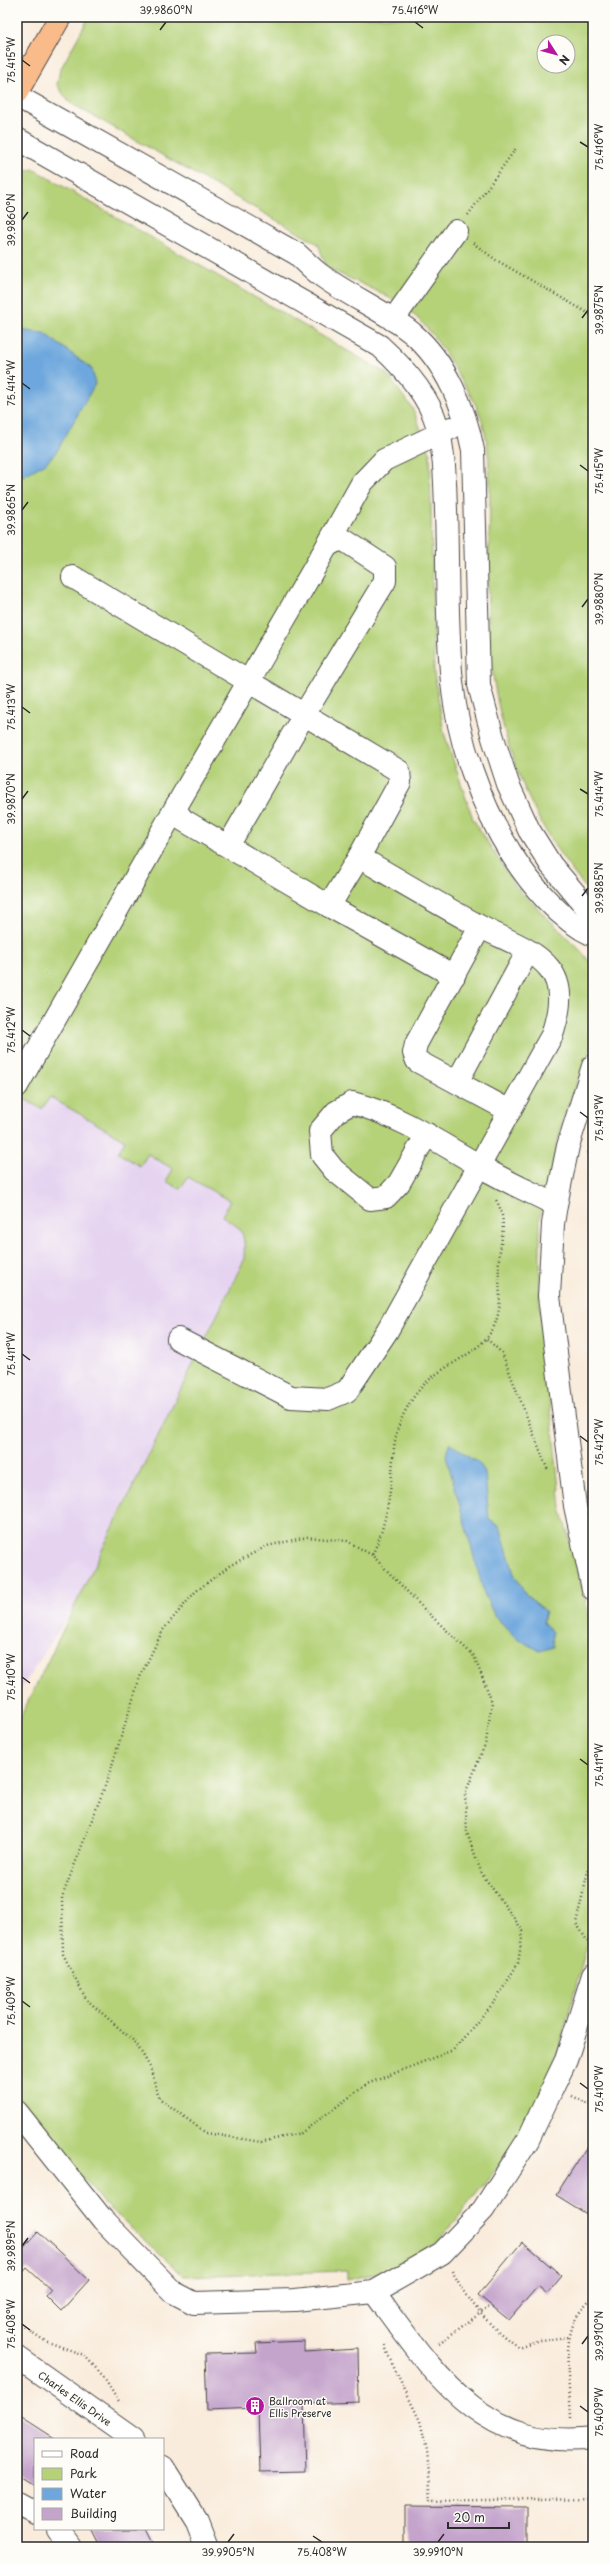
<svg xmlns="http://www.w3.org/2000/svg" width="610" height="2564" font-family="'Playpen Sans',sans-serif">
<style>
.built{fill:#e5d3f0}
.green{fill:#b5d279;stroke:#707e52;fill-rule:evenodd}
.water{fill:#6ea7dd;stroke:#4c6984}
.building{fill:#c5a4cc}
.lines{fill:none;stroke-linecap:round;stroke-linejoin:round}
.minor-casing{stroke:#4a4846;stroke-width:24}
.highway-casing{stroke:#4a4846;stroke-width:24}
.path{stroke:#4a4846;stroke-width:2.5;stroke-dasharray:1 3;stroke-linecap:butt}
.minor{stroke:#fff;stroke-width:22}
.highway{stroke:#fabb8b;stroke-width:22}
.ticks{fill:none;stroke:#2b2b2b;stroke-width:1.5}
.labels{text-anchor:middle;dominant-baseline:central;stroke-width:3;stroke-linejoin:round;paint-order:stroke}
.street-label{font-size:10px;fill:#2b2b2b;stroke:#fdfcf7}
.poi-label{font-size:10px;fill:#2b2b2b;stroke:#fdfcf7;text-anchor:start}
.neatline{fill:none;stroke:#2b2b2b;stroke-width:1.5}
.ticks-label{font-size:10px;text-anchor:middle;fill:#2b2b2b}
</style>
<rect width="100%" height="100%" fill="#fdfcf7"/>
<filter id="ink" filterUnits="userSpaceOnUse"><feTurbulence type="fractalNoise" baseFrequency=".025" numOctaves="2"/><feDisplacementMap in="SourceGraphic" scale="8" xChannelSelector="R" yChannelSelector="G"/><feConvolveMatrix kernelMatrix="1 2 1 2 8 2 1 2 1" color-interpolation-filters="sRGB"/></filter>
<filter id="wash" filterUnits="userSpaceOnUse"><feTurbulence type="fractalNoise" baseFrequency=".012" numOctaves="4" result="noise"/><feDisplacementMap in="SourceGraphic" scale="16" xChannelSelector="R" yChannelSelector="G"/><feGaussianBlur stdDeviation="0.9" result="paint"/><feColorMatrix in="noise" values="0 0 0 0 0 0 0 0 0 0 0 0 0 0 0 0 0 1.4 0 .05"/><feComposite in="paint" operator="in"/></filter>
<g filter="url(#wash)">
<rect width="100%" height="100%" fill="#f9ecdc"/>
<!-- built -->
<polygon class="built" points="17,1009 265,1197 236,1356 17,1695"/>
<!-- green -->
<g class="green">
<path d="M89 17H593V896C525 821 492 722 488 622 487 578 490 534 490 490 489 465 489 439 480 415 475 400 465 387 457 373 446 353 431 330 414 315 390 294 356 282 327 268L318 244 69 102 57 85 60 70ZM544 42H568V66H544Z"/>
<path d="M33 169 386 373 413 409 430 453 434 673 444 733 473 819 516 887 581 951 593 966V1043L564 1115 540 1217V1307L561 1508 586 1601 593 1651V1923L560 2045 543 2091 516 2145 438 2241 393 2270 347 2280V2271L184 2276 103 2203 17 2096V1724L244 1260C245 1235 245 1229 222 1216L230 1201 188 1177 180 1189 166 1181 173 1169 148 1154 140 1166 118 1153 125 1140 50 1097 42 1109 17 1095V174Z"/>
</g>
<!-- water -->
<g class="water">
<polygon points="17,330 44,333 92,369 95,384 57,451 46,463 17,479"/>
<polygon points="449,1443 479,1463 485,1472 489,1520 500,1526 514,1574 527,1596 546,1611 543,1622 552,1632 553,1647 540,1651 515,1637 494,1615 484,1593 446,1456"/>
</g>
<g id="blocks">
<!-- building -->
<g class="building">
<polygon points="593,2137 593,2218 556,2195"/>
<polygon points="38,2232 89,2280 61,2311 46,2296 51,2290 27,2268 17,2279 17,2255"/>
<polygon points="522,2242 562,2276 547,2294 538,2286 509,2320 478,2295"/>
<polygon points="304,2341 304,2352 358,2349 359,2402 304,2404 306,2471 260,2472 258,2408 207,2410 205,2354 257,2353 256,2343"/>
<polygon points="17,2414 56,2439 35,2439 35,2485 17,2474"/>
<polygon points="405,2506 526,2507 526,2547 405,2547"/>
<polygon points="92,2529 147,2529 156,2547 101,2547"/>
</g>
</g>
</g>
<g filter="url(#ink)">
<use href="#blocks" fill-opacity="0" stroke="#4a4846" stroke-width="1"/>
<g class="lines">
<defs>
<g id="minor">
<path d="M17 96 297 254C305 261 313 270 322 276 351 297 385 311 412 333 446 362 465 409 473 450L479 685 493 738 508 784 529 830 551 865 593 915"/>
<path d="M17 139 380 346C403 367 428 394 437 425 445 453 445 482 446 510 448 567 446 625 452 682 458 741 480 804 512 855 531 885 560 920 593 935"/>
<polyline points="393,320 456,231"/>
<polyline points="327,546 362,483 384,460 451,428"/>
<path d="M73 577 399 771 400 782 359 857C400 881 440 905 481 927 503 939 533 948 549 968 565 987 559 1013 552 1035L387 1331 347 1391 328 1399 291 1397 178 1339"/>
<polyline points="228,846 305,713 385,581 385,567 344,540 336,541 327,546 177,805 177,812 183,820 329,906 359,857"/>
<polyline points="329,906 454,976"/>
<polyline points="480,927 416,1044 414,1053 417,1061 510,1111"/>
<polyline points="593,1066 568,1146 556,1205 553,1224 549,1296 575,1506 593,1589"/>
<polyline points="457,1082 528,951"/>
<polyline points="17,1086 177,805"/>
<path d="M427 1134 399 1183 386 1197 370 1199 334 1170 322 1155 320 1131 336 1112 352 1103C399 1115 438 1142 480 1166 504 1181 531 1192 556 1205"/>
<polyline points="17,2112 103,2220 173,2292 194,2303 295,2300 374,2292 442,2253 483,2210 528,2140 553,2087 566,2060 593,1975"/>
<path d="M374 2292C432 2370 481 2452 593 2438"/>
<polyline points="17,2357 133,2439"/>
<polyline points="163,2467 197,2521 207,2547"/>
<polyline points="17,2503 35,2513"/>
<polyline points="58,2529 72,2547"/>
</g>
<polyline id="highway" points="17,92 60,17"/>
</defs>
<!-- minor casing -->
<use href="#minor" class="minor-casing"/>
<!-- highway casing -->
<use href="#highway" class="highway-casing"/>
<!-- path -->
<g class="path">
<polyline points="468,215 517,147"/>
<polyline points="473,243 496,260 593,316"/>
<polyline points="588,1152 593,1156"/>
<polyline points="487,1339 502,1353 548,1471"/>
<path d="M372 1555 347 1541 307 1537 267 1546 229 1566 195 1592 163 1630 140 1677 107 1781 62 1897 63 1954 86 1999 136 2043 150 2067 159 2098 206 2133 261 2142 301 2133 367 2084 453 2050 496 2000 518 1963 523 1931 482 1874 467 1833 465 1794 486 1742 492 1702 474 1656 426 1611 372 1555C382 1535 387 1513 390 1491 394 1467 391 1443 401 1420 407 1406 417 1390 429 1380 450 1361 484 1352 495 1324 504 1302 497 1281 499 1259 501 1237 508 1220 496 1200"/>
<polyline points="593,1733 589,1738 593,1800"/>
<polyline points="593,1806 591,1858 576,1923 593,1950"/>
<polyline points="572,2096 593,2106"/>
<path d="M452 2271C470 2303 488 2326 518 2347L540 2340 570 2337"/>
<polyline points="17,2322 45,2341 84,2355 104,2377 120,2403"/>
<polyline points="439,2343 489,2307"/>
<polyline points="385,2345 388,2355 420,2421 427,2450 431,2501 593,2498"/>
<path d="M571 2418C570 2385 561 2346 577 2316 581 2310 588 2303 593 2297"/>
</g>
<!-- minor -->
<use href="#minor" class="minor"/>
<!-- highway -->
<use href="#highway" class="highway"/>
</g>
</g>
<!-- ticks -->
<path class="ticks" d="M415 22 423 28M160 30 166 22M22 60 30 66M580 142 588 147M22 220 28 212M582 318 588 310M22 383 30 389M580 465 588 471M22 510 28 502M582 607 588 599M22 707 30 713M580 789 588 794M22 799 28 791M582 896 588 888M22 1030 30 1036M580 1112 588 1118M22 1354 30 1360M580 1436 588 1442M22 1677 30 1683M580 1759 588 1765M22 2001 30 2007M580 2083 588 2089M22 2246 28 2238M22 2324 30 2330M582 2344 588 2336M580 2406 588 2412M313 2536 322 2542M228 2542 234 2534M438 2542 444 2534"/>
<!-- icons -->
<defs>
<symbol id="building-disc" viewBox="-11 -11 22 22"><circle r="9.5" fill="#b5179e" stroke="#fdfcf7"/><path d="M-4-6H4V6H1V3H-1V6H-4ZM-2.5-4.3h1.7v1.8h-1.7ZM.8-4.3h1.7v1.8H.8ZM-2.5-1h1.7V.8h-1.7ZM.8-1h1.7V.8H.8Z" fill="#fff"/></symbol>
</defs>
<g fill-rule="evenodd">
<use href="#building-disc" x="244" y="2395" width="22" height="22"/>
</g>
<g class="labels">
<!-- street labels -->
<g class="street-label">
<text transform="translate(75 2398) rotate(35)">Charles Ellis Drive</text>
</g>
<!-- poi labels -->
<g class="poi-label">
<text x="269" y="2400">Ballroom at<tspan x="269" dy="12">Ellis Preserve</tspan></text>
</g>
</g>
<!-- margin -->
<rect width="610" height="2564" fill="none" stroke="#fdfcf7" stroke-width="44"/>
<!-- legend -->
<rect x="34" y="2438" width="130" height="92" fill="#fdfcf7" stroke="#a9a8a5"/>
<rect x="42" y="2451" width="20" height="6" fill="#ffffff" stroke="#a9a8a5"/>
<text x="70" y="2458" font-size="12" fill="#2b2b2b">Road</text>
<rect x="42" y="2468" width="20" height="12" fill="#b5d279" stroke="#a9a8a5"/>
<text x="70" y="2478" font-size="12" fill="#2b2b2b">Park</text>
<rect x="42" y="2488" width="20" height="12" fill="#6ea7dd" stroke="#a9a8a5"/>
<text x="70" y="2498" font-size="12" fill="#2b2b2b">Water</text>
<rect x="42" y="2508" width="20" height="12" fill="#c5a4cc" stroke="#a9a8a5"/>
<text x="70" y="2518" font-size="12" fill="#2b2b2b">Building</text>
<!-- north arrow -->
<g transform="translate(556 54) rotate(126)"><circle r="19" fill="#fdfcf7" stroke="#a9a8a5"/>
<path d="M0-3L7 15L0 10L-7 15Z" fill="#b5179e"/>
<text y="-6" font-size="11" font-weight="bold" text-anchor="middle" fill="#2b2b2b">N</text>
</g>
<!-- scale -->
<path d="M448 2522v6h61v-6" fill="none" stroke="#2b2b2b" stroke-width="2"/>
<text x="454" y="2522" font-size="12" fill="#2b2b2b" stroke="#fdfcf7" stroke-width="3" paint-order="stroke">20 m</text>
<rect x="22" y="22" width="566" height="2520" class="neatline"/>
<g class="ticks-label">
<text x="166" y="14">39.9860°N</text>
<text x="415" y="14">75.416°W</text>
<text transform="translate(11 60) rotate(-90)" y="4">75.415°W</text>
<text transform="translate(599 147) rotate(-90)" y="4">75.416°W</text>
<text transform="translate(11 220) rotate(-90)" y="4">39.9860°N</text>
<text transform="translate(599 310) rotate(-90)" y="4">39.9875°N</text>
<text transform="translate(11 383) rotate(-90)" y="4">75.414°W</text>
<text transform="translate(599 471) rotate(-90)" y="4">75.415°W</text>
<text transform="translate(11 510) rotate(-90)" y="4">39.9865°N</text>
<text transform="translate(599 599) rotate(-90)" y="4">39.9880°N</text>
<text transform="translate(11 707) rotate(-90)" y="4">75.413°W</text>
<text transform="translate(599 794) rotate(-90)" y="4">75.414°W</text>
<text transform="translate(11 799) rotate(-90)" y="4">39.9870°N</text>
<text transform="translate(599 888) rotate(-90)" y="4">39.9885°N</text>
<text transform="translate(11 1030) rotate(-90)" y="4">75.412°W</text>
<text transform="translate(599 1118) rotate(-90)" y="4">75.413°W</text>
<text transform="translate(11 1354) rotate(-90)" y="4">75.411°W</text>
<text transform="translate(599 1442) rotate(-90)" y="4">75.412°W</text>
<text transform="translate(11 1677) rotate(-90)" y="4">75.410°W</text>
<text transform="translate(599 1765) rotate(-90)" y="4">75.411°W</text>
<text transform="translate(11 2001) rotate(-90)" y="4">75.409°W</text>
<text transform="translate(599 2089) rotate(-90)" y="4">75.410°W</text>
<text transform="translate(11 2246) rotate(-90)" y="4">39.9895°N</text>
<text transform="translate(11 2324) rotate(-90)" y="4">75.408°W</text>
<text transform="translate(599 2336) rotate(-90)" y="4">39.9910°N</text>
<text transform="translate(599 2412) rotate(-90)" y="4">75.409°W</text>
<text x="228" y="2556">39.9905°N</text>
<text x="322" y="2556">75.408°W</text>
<text x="438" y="2556">39.9910°N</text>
</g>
</svg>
